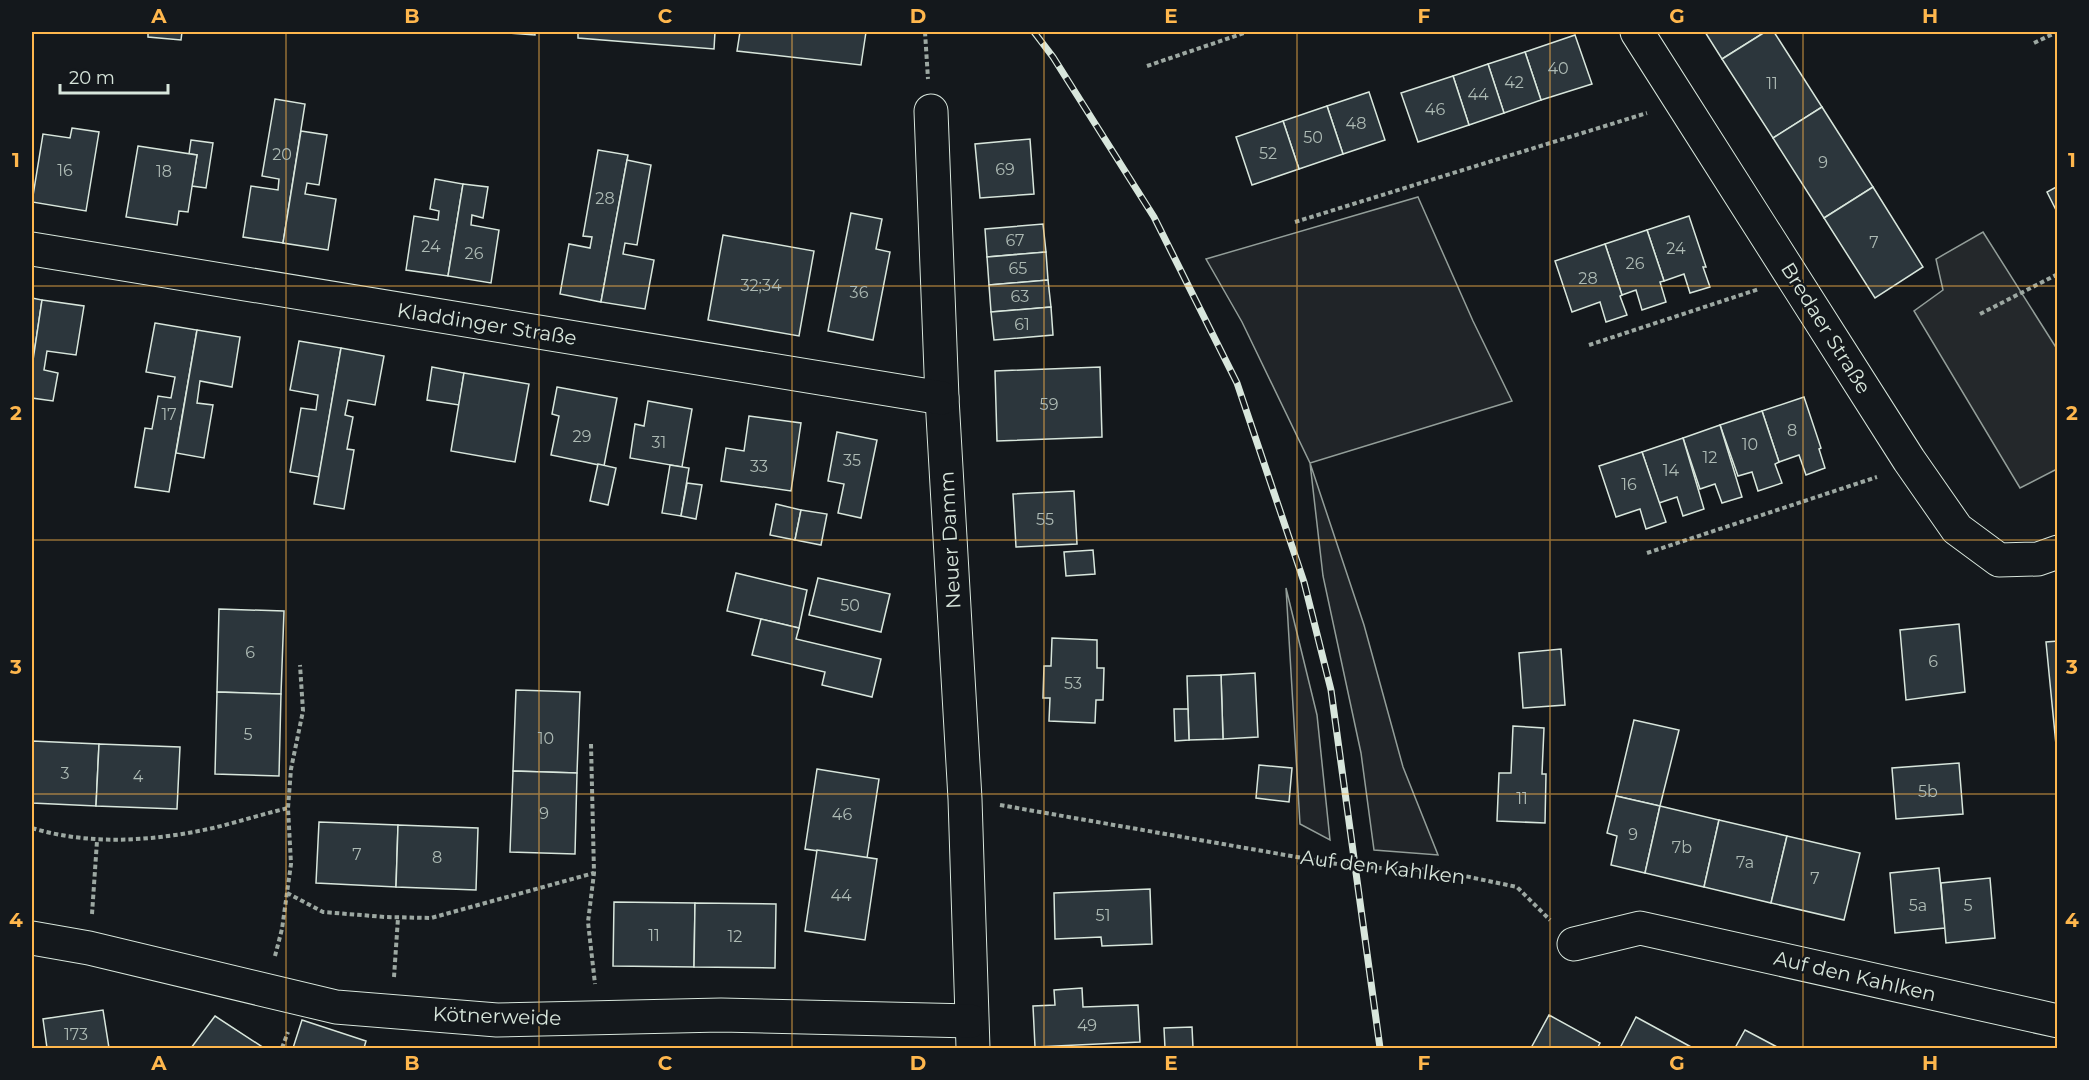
<svg xmlns="http://www.w3.org/2000/svg" width="2089" height="1080" font-family="Montserrat,sans-serif">
<style>
.green{fill:#202428;stroke:#939e99;stroke-width:1.5}
.parking{fill:#24282b;stroke:#939e99;stroke-width:1.5}
.building{fill:#2c363c;stroke:#d8e6dc;stroke-width:1.5}
.lines{fill:none;stroke-linecap:round;stroke-linejoin:round}
.minor-casing{stroke:#d8e6dc;stroke-width:35}
.path{stroke:#9da8a2;stroke-width:4;stroke-dasharray:4.5 3;stroke-linecap:butt}
.minor{stroke:#14181c;stroke-width:33}
.rail-casing{stroke:#d8e6dc;stroke-width:7}
.rail{stroke:#14181c;stroke-width:4.5;stroke-dasharray:14;stroke-linecap:butt}
.grid{fill:none;stroke:#ffb74d;stroke-width:1.5;stroke-opacity:0.55}
.labels{text-anchor:middle;dominant-baseline:central;stroke-width:4.5;stroke-linejoin:round;paint-order:stroke}
.number-label{font-size:16px;fill:#adbab4}
.street-label{font-size:20px;fill:#d8e6dc;stroke:#14181c}
.neatline{fill:none;stroke:#ffb74d;stroke-width:2}
.grid-label{font-size:20px;text-anchor:middle;font-weight:bold;fill:#ffb74d}
</style>
<rect width="100%" height="100%" fill="#14181c"/>
<!-- green -->
<g class="green">
<polygon points="1418,197 1473,321 1512,401 1310,463 1364,625 1403,767 1438,855 1374,850 1361,753 1323,576 1310,463 1242,322 1206,259"/>
<polygon points="1286,588 1317,715 1330,840 1300,824"/>
</g>
<!-- parking -->
<polygon class="parking" points="1983,232 2057,349 2057,469 2020,488 1914,311 1943,290 1936,259"/>
<!-- building -->
<g class="building">
<polygon points="148,32 182,32 181,40 148,37"/>
<polygon points="495,32 535,32 535,35"/>
<polygon points="578,32 715,32 714,49 578,38"/>
<polygon points="740,32 866,32 861,65 737,51"/>
<polygon points="1705,32 1765,32 1722,59"/>
<polygon points="1765,32 1774,32 1822,107 1773,138 1722,59"/>
<polygon points="1575,35 1592,84 1541,100 1525,52"/>
<polygon points="1525,52 1541,100 1504,113 1488,64"/>
<polygon points="1488,64 1504,113 1469,125 1453,76"/>
<polygon points="1453,76 1469,125 1418,142 1401,93"/>
<polygon points="1369,92 1385,140 1343,154 1327,106"/>
<polygon points="275,99 305,104 283,243 243,237 251,186 278,190 279,179 262,176"/>
<polygon points="1327,106 1343,154 1299,169 1283,121"/>
<polygon points="1822,107 1873,187 1824,218 1773,138"/>
<polygon points="1283,121 1299,169 1252,185 1236,137"/>
<polygon points="72,128 99,132 86,211 32,202 43,134 70,138"/>
<polygon points="301,131 327,135 319,185 307,183 305,194 336,199 328,250 283,243"/>
<polygon points="1030,139 1034,194 980,198 975,144"/>
<polygon points="191,140 213,143 206,188 192,186 197,155 189,154"/>
<polygon points="138,146 197,155 188,212 179,211 177,225 126,217"/>
<polygon points="598,150 628,155 601,302 560,294 569,244 590,248 592,237 583,236"/>
<polygon points="627,160 651,165 637,245 625,243 623,254 654,260 645,309 601,302"/>
<polygon points="435,179 463,184 448,276 406,270 414,216 438,220 439,211 430,209"/>
<polygon points="463,184 488,187 483,218 472,215 471,225 499,230 491,283 448,276"/>
<polygon points="2058,186 2058,214 2047,192"/>
<polygon points="1873,187 1923,267 1875,298 1824,218"/>
<polygon points="851,213 882,219 876,249 890,252 873,340 828,331"/>
<polygon points="1689,216 1706,267 1703,267 1710,287 1690,293 1684,274 1664,281 1647,230"/>
<polygon points="1043,224 1046,252 987,257 985,229"/>
<polygon points="1647,230 1664,281 1660,282 1666,302 1642,310 1636,290 1622,295 1605,244"/>
<polygon points="723,235 814,251 799,336 708,320"/>
<polygon points="1605,244 1622,295 1620,296 1627,315 1606,322 1600,302 1572,312 1555,261"/>
<polygon points="1046,252 1048,280 989,285 987,257"/>
<polygon points="1048,280 1051,307 991,312 989,285"/>
<polygon points="32,298 42,300 32,367"/>
<polygon points="42,300 84,306 76,355 47,351 44,370 58,373 53,401 32,398 32,367"/>
<polygon points="1051,307 1053,335 994,340 991,312"/>
<polygon points="155,323 197,330 169,492 135,487 145,428 152,429 158,396 171,398 175,377 146,372"/>
<polygon points="197,330 240,337 232,387 200,381 197,403 213,405 204,458 176,453"/>
<polygon points="299,341 341,348 319,477 290,472 301,408 316,410 318,395 290,390"/>
<polygon points="341,348 384,356 375,405 348,400 345,415 353,417 347,449 354,450 344,509 314,504"/>
<polygon points="432,367 464,373 459,405 427,400"/>
<polygon points="1100,367 1102,437 997,441 995,371"/>
<polygon points="464,373 529,384 515,462 451,451"/>
<polygon points="557,387 617,398 604,466 551,455 559,416 552,414"/>
<polygon points="1804,397 1821,448 1819,449 1825,468 1806,475 1799,455 1779,462 1762,411"/>
<polygon points="648,401 692,409 682,467 630,458 635,424 644,426"/>
<polygon points="1762,411 1779,462 1775,464 1782,483 1758,491 1752,472 1738,476 1720,425"/>
<polygon points="749,416 801,423 791,491 721,481 726,448 744,451"/>
<polygon points="1720,425 1742,497 1722,503 1715,484 1700,489 1683,438"/>
<polygon points="837,432 877,440 861,518 838,513 844,484 828,481"/>
<polygon points="1683,438 1704,509 1683,516 1677,497 1659,503 1642,452"/>
<polygon points="1642,452 1666,522 1646,529 1640,509 1616,517 1599,466"/>
<polygon points="598,464 616,468 608,505 590,501"/>
<polygon points="670,465 689,468 681,516 662,513"/>
<polygon points="687,483 702,485 696,519 681,516"/>
<polygon points="1074,491 1077,544 1016,547 1013,494"/>
<polygon points="776,504 801,510 795,540 770,535"/>
<polygon points="801,510 827,514 821,545 795,540"/>
<polygon points="1093,550 1095,574 1066,576 1064,552"/>
<polygon points="736,573 807,590 799,628 727,611"/>
<polygon points="818,578 890,594 881,632 809,615"/>
<polygon points="219,609 284,611 281,694 217,692"/>
<polygon points="761,619 799,628 796,639 881,659 872,697 822,685 825,672 752,655"/>
<polygon points="1959,624 1965,692 1906,700 1900,630"/>
<polygon points="1052,638 1097,640 1097,668 1104,668 1103,700 1096,700 1095,723 1049,721 1050,698 1043,698 1044,666 1051,666"/>
<polygon points="2058,641 2058,755 2057,755 2046,642"/>
<polygon points="1561,649 1565,705 1523,708 1519,653"/>
<polygon points="1255,673 1258,737 1223,739 1221,675"/>
<polygon points="1221,675 1223,739 1189,740 1187,676"/>
<polygon points="516,690 580,692 577,773 513,771"/>
<polygon points="217,692 281,694 279,776 215,774"/>
<polygon points="1174,709 1188,709 1189,740 1175,741"/>
<polygon points="1634,720 1679,730 1660,806 1616,796"/>
<polygon points="1513,726 1544,728 1542,774 1546,774 1545,823 1497,821 1499,773 1511,773"/>
<polygon points="32,741 99,744 96,806 32,803"/>
<polygon points="99,744 180,747 177,809 96,806"/>
<polygon points="1959,763 1963,814 1896,819 1892,768"/>
<polygon points="1259,765 1292,768 1289,802 1256,798"/>
<polygon points="817,769 879,779 867,858 805,849"/>
<polygon points="513,771 577,773 575,854 510,852"/>
<polygon points="1616,796 1660,806 1645,873 1611,865 1617,836 1607,833"/>
<polygon points="1660,806 1719,820 1704,887 1645,873"/>
<polygon points="1719,820 1787,836 1771,903 1704,887"/>
<polygon points="319,822 398,825 396,887 316,883"/>
<polygon points="398,825 478,828 476,890 396,887"/>
<polygon points="1787,836 1860,853 1844,920 1771,903"/>
<polygon points="817,850 877,859 865,940 805,931"/>
<polygon points="1939,868 1945,928 1895,933 1890,873"/>
<polygon points="1990,878 1995,938 1946,943 1941,883"/>
<polygon points="1150,889 1152,944 1102,946 1101,937 1055,939 1054,893"/>
<polygon points="614,902 695,903 694,967 613,966"/>
<polygon points="695,903 776,904 775,968 694,967"/>
<polygon points="1082,988 1083,1007 1138,1005 1140,1042 1035,1047 1033,1006 1055,1005 1054,990"/>
<polygon points="103,1010 109,1048 47,1048 43,1019"/>
<polygon points="1549,1015 1600,1043 1598,1047 1601,1048 1531,1048"/>
<polygon points="215,1016 264,1048 191,1048"/>
<polygon points="1636,1017 1693,1048 1620,1048"/>
<polygon points="302,1020 366,1041 364,1048 293,1048"/>
<polygon points="1192,1027 1193,1048 1165,1048 1164,1028"/>
<polygon points="1745,1030 1779,1048 1735,1048"/>
</g>
<g class="lines">
<defs>
<g id="minor">
<polyline points="1637,32 1909,460 1957,529 1999,560 2038,559 2058,552"/>
<polyline points="931,111 942,398 965,799 973,1048"/>
<polyline points="32,249 942,398"/>
<polyline points="32,938 89,948 336,1007 497,1020 721,1015 971,1021"/>
<polyline points="1574,944 1640,928 2058,1021"/>
</g>
</defs>
<!-- minor casing -->
<use href="#minor" class="minor-casing"/>
<!-- path -->
<g class="path">
<polyline points="925,32 928,79"/>
<polyline points="2034,43 2057,32"/>
<polyline points="1147,66 1247,32"/>
<polyline points="1295,222 1647,113"/>
<polyline points="1980,314 2058,274"/>
<polyline points="1589,345 1759,289"/>
<polyline points="1647,553 1877,477"/>
<polyline points="591,744 594,873 588,922 595,984"/>
<polyline points="1000,805 1354,867 1436,870 1517,887 1550,920"/>
<path d="M32 828C91 846 154 841 213 828 238 822 263 814 288 808"/>
<polyline points="287,893 323,912 385,917 431,918 594,873"/>
<polyline points="92,914 97,841"/>
<polyline points="275,956 282,929 291,864 288,808 291,769 303,711 300,665"/>
<polyline points="394,977 398,918"/>
<polyline points="282,1048 288,1032"/>
</g>
<!-- minor -->
<use href="#minor" class="minor"/>
<defs>
<polyline id="rail" points="1034,32 1053,57 1154,217 1237,383 1304,582 1331,690 1380,1048"/>
</defs>
<!-- rail casing -->
<use href="#rail" class="rail-casing"/>
<!-- rail -->
<use href="#rail" class="rail"/>
</g>
<!-- grid -->
<path class="grid" d="M286 32V1048M539 32V1048M792 32V1048M1044 32V1048M1297 32V1048M1550 32V1048M1803 32V1048M32 286H2058M32 540H2058M32 794H2058"/>
<g class="labels">
<!-- number labels -->
<g class="number-label">
<text x="1558" y="68">40</text>
<text x="1514" y="82">42</text>
<text x="1772" y="83">11</text>
<text x="1478" y="94">44</text>
<text x="1435" y="109">46</text>
<text x="1356" y="123">48</text>
<text x="1313" y="137">50</text>
<text x="1268" y="153">52</text>
<text x="282" y="154">20</text>
<text x="1823" y="162">9</text>
<text x="1005" y="169">69</text>
<text x="65" y="170">16</text>
<text x="164" y="171">18</text>
<text x="605" y="198">28</text>
<text x="1015" y="240">67</text>
<text x="1874" y="242">7</text>
<text x="431" y="246">24</text>
<text x="1676" y="248">24</text>
<text x="474" y="253">26</text>
<text x="1635" y="263">26</text>
<text x="1018" y="268">65</text>
<text x="1588" y="278">28</text>
<text x="761" y="285">32;34</text>
<text x="859" y="292">36</text>
<text x="1020" y="296">63</text>
<text x="1022" y="324">61</text>
<text x="1049" y="404">59</text>
<text x="169" y="414">17</text>
<text x="1792" y="430">8</text>
<text x="582" y="436">29</text>
<text x="659" y="442">31</text>
<text x="1750" y="444">10</text>
<text x="1710" y="457">12</text>
<text x="852" y="460">35</text>
<text x="759" y="466">33</text>
<text x="1671" y="470">14</text>
<text x="1629" y="484">16</text>
<text x="1045" y="519">55</text>
<text x="850" y="605">50</text>
<text x="250" y="652">6</text>
<text x="1933" y="661">6</text>
<text x="1073" y="683">53</text>
<text x="248" y="734">5</text>
<text x="546" y="738">10</text>
<text x="65" y="773">3</text>
<text x="138" y="776">4</text>
<text x="1928" y="791">5b</text>
<text x="1522" y="798">11</text>
<text x="544" y="813">9</text>
<text x="842" y="814">46</text>
<text x="1633" y="834">9</text>
<text x="1682" y="847">7b</text>
<text x="357" y="854">7</text>
<text x="437" y="857">8</text>
<text x="1745" y="862">7a</text>
<text x="1815" y="878">7</text>
<text x="841" y="895">44</text>
<text x="1918" y="905">5a</text>
<text x="1968" y="905">5</text>
<text x="1103" y="915">51</text>
<text x="654" y="935">11</text>
<text x="735" y="936">12</text>
<text x="1087" y="1025">49</text>
<text x="76" y="1034">173</text>
</g>
<!-- street labels -->
<g class="street-label">
<text transform="translate(487 324) rotate(9)">Kladdinger Straße</text>
<text transform="translate(1826 328) rotate(58)">Bredaer Straße</text>
<text transform="translate(950 540) rotate(-93)">Neuer Damm</text>
<text transform="translate(1383 867) rotate(7)">Auf den Kahlken</text>
<text transform="translate(1855 976) rotate(13)">Auf den Kahlken</text>
<text transform="translate(497 1016) rotate(2)">Kötnerweide</text>
</g>
</g>
<!-- border -->
<rect width="2089" height="1080" fill="none" stroke="#14181c" stroke-width="66"/>
<!-- scale -->
<path d="M60 84v9h108v-9" fill="none" stroke="#d8e6dc" stroke-width="3"/>
<text x="69" y="84" font-size="18" fill="#d8e6dc" stroke="#14181c" stroke-width="4.5" paint-order="stroke">20 m</text>
<rect x="33" y="33" width="2023" height="1014" class="neatline"/>
<g class="grid-label">
<text x="159" y="23">A</text>
<text x="412" y="23">B</text>
<text x="665" y="23">C</text>
<text x="918" y="23">D</text>
<text x="1171" y="23">E</text>
<text x="1424" y="23">F</text>
<text x="1677" y="23">G</text>
<text x="1930" y="23">H</text>
<text x="16" y="167">1</text>
<text x="2072" y="167">1</text>
<text x="16" y="420">2</text>
<text x="2072" y="420">2</text>
<text x="16" y="674">3</text>
<text x="2072" y="674">3</text>
<text x="16" y="927">4</text>
<text x="2072" y="927">4</text>
<text x="159" y="1070">A</text>
<text x="412" y="1070">B</text>
<text x="665" y="1070">C</text>
<text x="918" y="1070">D</text>
<text x="1171" y="1070">E</text>
<text x="1424" y="1070">F</text>
<text x="1677" y="1070">G</text>
<text x="1930" y="1070">H</text>
</g>
</svg>
